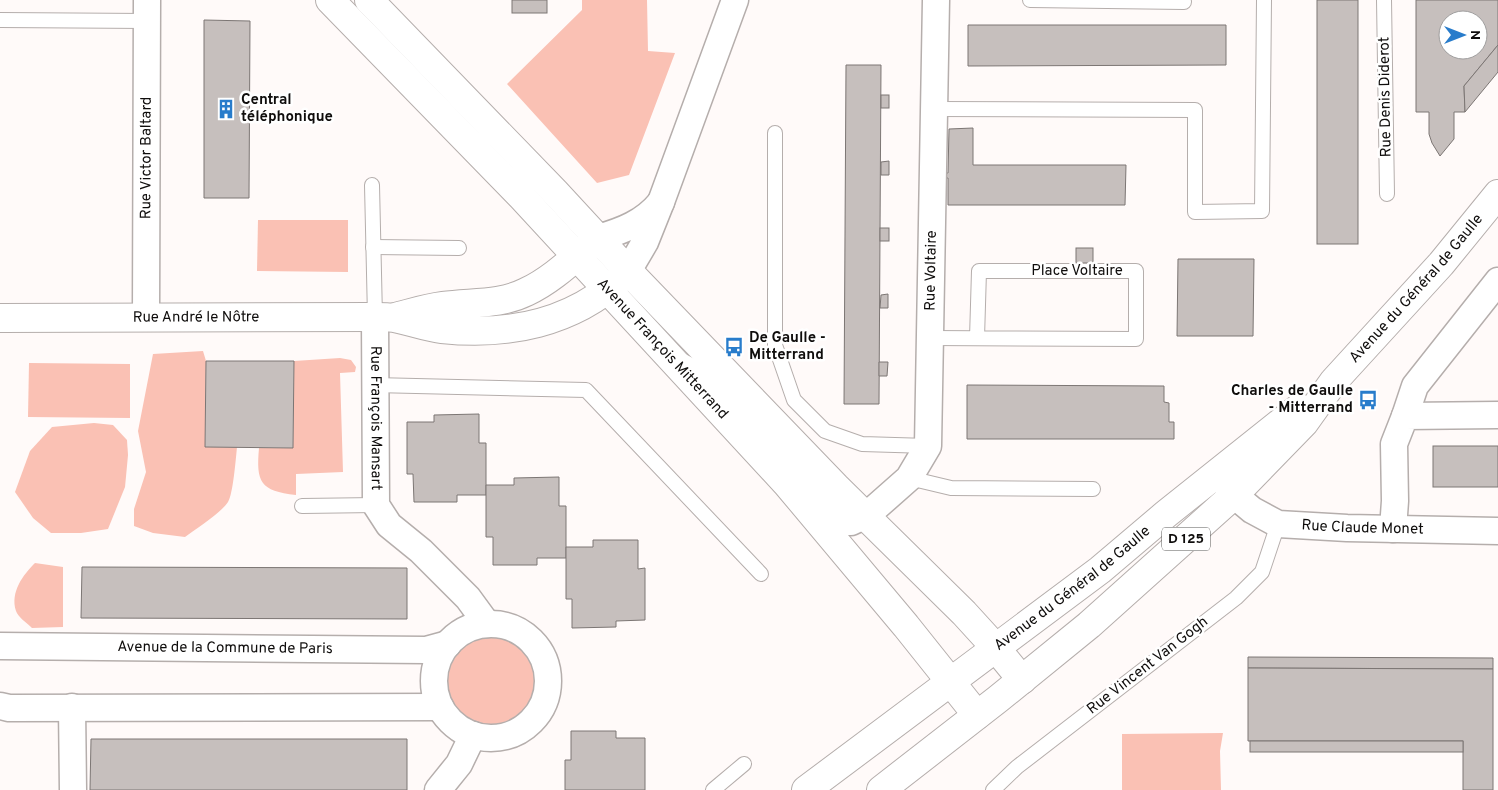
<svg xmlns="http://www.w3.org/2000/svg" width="1498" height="790" font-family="Overpass,sans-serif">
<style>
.green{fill:#fac1b4}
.building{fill:#c6bfbd;stroke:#7c7674;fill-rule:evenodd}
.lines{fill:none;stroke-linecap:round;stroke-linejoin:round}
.lane-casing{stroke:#b5aeac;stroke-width:16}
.street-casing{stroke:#b5aeac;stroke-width:29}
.secondary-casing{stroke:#b5aeac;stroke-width:30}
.primary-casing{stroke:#b5aeac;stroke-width:30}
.lane{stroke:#fff;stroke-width:14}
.street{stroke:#fff;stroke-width:26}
.secondary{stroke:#fff;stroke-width:28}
.primary{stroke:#fff;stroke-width:28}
.labels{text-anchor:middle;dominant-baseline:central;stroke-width:5;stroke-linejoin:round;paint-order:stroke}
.shield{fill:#fff;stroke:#575655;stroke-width:1}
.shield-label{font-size:14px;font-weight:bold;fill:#0f0d0c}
.street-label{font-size:15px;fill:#0f0d0c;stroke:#fff}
.poi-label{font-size:15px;font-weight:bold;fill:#0f0d0c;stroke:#fff;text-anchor:start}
</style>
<rect width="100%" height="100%" fill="#fffaf9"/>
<!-- green -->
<g class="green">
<polygon points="582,0 647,0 648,51 675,53 629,175 597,183 507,84 582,10"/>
<polygon points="258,220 348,220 348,272 257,271"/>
<path d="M203 351 206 361 205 447H237C236 457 233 495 228 502 222 512 196 529 185 537L153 533 134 526V509L146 472 138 431 153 354Z"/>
<path d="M340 358 351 360 356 367 355 372 340 373 343 472 296 474V495C260 491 256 482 259 448H293L294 361Z"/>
<polygon points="29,363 130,364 130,418 28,417"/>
<polygon points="94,423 113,425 127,440 128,455 125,487 108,529 81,533 51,533 33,518 15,492 30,451 52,427"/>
<path d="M35 563 63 567V627L32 628C27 623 18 617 16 611 10 592 23 575 35 563Z"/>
<circle cx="491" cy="681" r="57"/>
<polygon points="1223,733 1220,751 1221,790 1122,790 1122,734"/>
</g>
<!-- building -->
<g class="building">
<rect x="512" y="0" width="35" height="13"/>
<rect x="1317" y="0" width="41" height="244"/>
<path d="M1416 0H1498V45L1464 86 1465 112H1454V139L1440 156 1432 143 1429 134V112H1416ZM1448 20H1478V50H1448Z"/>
<polygon points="204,20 250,21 249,198 204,198"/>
<polygon points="968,25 1226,25 1226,65 968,66"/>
<polygon points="1498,45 1498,72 1465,112 1464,86"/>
<polygon points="846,65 881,65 879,404 844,404"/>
<rect x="881" y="95" width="8" height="13"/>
<polygon points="973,128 973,165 1126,165 1125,205 948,205 948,178 945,178 945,173 948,173 949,129"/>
<polygon points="889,161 889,175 881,175 881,162"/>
<rect x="880" y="228" width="9" height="13"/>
<rect x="1076" y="248" width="17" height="15"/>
<polygon points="1178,259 1254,259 1253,336 1177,336"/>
<polygon points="888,294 888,308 880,308 881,295"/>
<polygon points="206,361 294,361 293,448 205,447"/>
<polygon points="879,362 888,362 887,376 879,376"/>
<polygon points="967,385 1164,386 1164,402 1169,403 1169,422 1174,422 1174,439 967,439"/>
<polygon points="479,414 479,443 486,443 486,495 457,495 457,502 414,502 413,474 407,474 407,422 434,422 434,415"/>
<rect x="1433" y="446" width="65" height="41"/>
<polygon points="559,477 559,506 566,506 566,558 537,558 537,565 493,565 493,537 486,537 486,485 514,485 514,478"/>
<polygon points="593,540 638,540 638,569 645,568 645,620 616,621 616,627 572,628 572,599 566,599 566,547 593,547"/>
<polygon points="82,567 407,568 407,619 81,618"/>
<polygon points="1248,657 1493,658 1493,669 1248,668"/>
<polygon points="1248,668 1493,669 1493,790 1463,790 1463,741 1248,741"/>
<polygon points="571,731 616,731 616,738 645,738 645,790 565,790 565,760 571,760"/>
<polygon points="91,739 407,739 407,790 90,790"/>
<rect x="1250" y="741" width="213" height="11"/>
</g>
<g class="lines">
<defs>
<g id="lane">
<polyline points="1030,0 1184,2"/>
<polyline points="1384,0 1387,194"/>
<polyline points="0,20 147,21"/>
<polyline points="935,109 1195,110 1195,212 1262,211 1264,0"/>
<polyline points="775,133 775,345 794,400 825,431 862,444 928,446"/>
<polyline points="372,185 375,317"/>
<polyline points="373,247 459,248"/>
<polyline points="931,338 1136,339 1136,271 979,271 977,338"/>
<polyline points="374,385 586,390 761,574"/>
<polyline points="909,478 951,488 1093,489"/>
<polyline points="302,506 376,505"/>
<polyline points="713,790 744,764"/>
<polyline points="993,790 1017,767 1236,598 1262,572 1278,524"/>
</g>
<g id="street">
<polyline points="661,202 735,0"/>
<path d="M598 238C622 231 644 223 661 202L645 242 628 271"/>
<path id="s1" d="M146 317 147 0"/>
<path id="s2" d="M375 317 376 505 389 525 421 551 468 598 487 624"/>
<path id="s3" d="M680 366 716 385 840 519 846 522H851L866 515 875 508 909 478 928 446 936 0"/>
<polyline points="1405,416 1415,386 1498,281"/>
<path id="s4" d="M1221 478 1234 495 1252 510 1278 524 1347 528 1498 531"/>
<polyline points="1393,529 1395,501 1394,444 1405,416 1498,415"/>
<circle cx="491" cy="681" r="57"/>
<path id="s5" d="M0 646 426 650 448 644"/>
<polyline points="0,706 9,708 440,707"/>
<polyline points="72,707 73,790"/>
<polyline points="438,790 459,764 473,735"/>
</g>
<g id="secondary">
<path id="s6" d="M330 0 522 197 787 484 906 626 977 715"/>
<polyline points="369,0 555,192 628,271 836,487 964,613 995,647 1022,680"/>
<path d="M395 317C411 313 427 308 443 306 471 302 500 305 526 292 550 281 571 261 591 244"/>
<path id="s7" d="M0 318 375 317C381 317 388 317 394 318 410 321 425 327 442 329 508 336 572 323 621 278"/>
</g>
<g id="primary">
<path id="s8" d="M806 790 1100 570 1166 514 1299 408"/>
<path id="s9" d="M881 790 998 699 1089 625 1234 495 1304 423 1334 381 1441 264 1498 194"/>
</g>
</defs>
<!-- lane casing -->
<use href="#lane" class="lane-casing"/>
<!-- street casing -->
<use href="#street" class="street-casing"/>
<!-- secondary casing -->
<use href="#secondary" class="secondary-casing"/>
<!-- primary casing -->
<use href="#primary" class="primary-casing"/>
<!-- lane -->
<use href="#lane" class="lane"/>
<!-- street -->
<use href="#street" class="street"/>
<!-- secondary -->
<use href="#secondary" class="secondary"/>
<!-- primary -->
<use href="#primary" class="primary"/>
</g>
<!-- icons -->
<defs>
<symbol id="building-bare" viewBox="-9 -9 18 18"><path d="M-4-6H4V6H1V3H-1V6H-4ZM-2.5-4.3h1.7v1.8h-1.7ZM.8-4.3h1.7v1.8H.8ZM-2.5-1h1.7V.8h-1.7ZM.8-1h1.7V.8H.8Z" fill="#287ccb" stroke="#fff" stroke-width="2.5" paint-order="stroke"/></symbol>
<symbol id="bus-bare" viewBox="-9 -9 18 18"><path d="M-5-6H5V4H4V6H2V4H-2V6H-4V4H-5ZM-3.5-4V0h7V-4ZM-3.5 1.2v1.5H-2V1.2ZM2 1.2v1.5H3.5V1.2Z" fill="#287ccb" stroke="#fff" stroke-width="2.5" paint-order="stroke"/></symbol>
</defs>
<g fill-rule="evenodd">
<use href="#building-bare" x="212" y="95" width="28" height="28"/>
<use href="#bus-bare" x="720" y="333" width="28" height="28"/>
<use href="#bus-bare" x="1354" y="386" width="28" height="28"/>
</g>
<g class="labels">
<!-- shield labels -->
<rect class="shield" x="1162" y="527.5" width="48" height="23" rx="4"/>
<g class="shield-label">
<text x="1186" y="539">D 125</text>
</g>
<!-- street labels -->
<g class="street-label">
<text transform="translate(1386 97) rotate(-91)">Rue Denis Diderot</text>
<text stroke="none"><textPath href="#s1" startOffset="159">Rue Victor Baltard</textPath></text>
<text stroke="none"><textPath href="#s3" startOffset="521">Rue Voltaire</textPath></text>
<text x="1077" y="271">Place Voltaire</text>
<text stroke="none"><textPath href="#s9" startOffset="736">Avenue du Général de Gaulle</textPath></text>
<text stroke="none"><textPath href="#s7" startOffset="196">Rue André le Nôtre</textPath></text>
<text stroke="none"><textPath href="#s6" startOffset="482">Avenue François Mitterrand</textPath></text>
<text stroke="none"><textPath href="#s2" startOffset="101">Rue François Mansart</textPath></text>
<text stroke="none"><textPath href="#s4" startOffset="159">Rue Claude Monet</textPath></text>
<text stroke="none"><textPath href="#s8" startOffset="334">Avenue du Général de Gaulle</textPath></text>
<text stroke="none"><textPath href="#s5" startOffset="225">Avenue de la Commune de Paris</textPath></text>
<text transform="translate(1148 666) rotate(-38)">Rue Vincent Van Gogh</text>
</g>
<!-- poi labels -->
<g class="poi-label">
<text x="241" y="100">Central<tspan x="241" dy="17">téléphonique</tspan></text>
<text x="749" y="338">De Gaulle -<tspan x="749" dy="17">Mitterrand</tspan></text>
<text x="1353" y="391" text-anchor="end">Charles de Gaulle<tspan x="1353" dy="17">- Mitterrand</tspan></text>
</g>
</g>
<!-- north arrow -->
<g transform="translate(1463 35) rotate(90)"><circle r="24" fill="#ffffff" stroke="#9f9e9e"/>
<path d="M0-4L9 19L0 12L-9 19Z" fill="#287ccb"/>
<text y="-8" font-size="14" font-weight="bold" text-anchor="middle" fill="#0f0d0c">N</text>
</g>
</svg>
